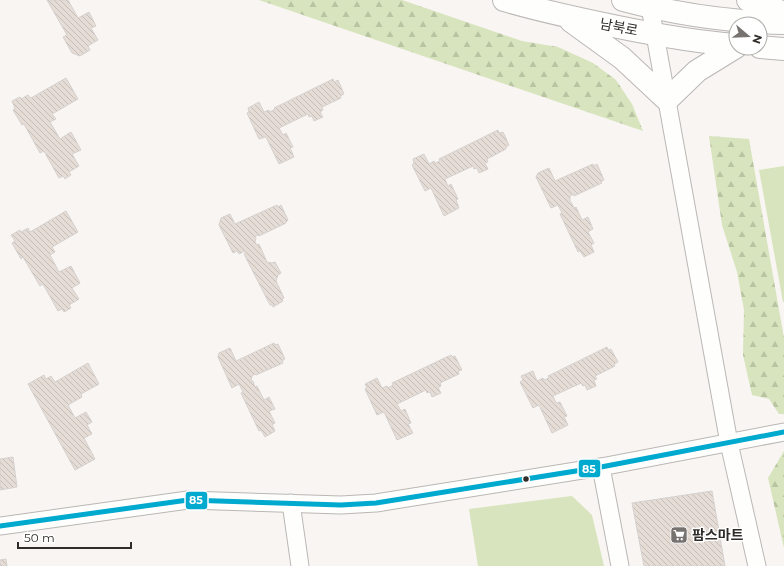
<svg xmlns="http://www.w3.org/2000/svg" width="784" height="566" font-family="Montserrat,'Noto Sans KR',sans-serif">
<style>
.green{fill:#d7e4bd}
.forest{fill:url(#forest-firs)}
.building{fill:url(#building-back-hatch);stroke:#d5d1cf}
.lines{fill:none;stroke-linecap:round;stroke-linejoin:round}
.minor-casing{stroke:#bab7b5;stroke-width:19}
.major-casing{stroke:#bab7b5;stroke-width:24}
.minor{stroke:#fefefd;stroke-width:17}
.major{stroke:#fefefd;stroke-width:22}
.bus-1-casing{stroke:#fff;stroke-width:8}
.bus-1{stroke:#00a9ce;stroke-width:5}
.bus-dot{fill:#2f2c2a;stroke:#fff;stroke-width:1.5}
.labels{text-anchor:middle;dominant-baseline:central;stroke-width:3;stroke-linejoin:round;paint-order:stroke}
.street-label{font-size:14px;fill:#2f2c2a;stroke:#fff}
.poi-label{font-size:14px;font-weight:bold;fill:#2f2c2a;stroke:#fff;text-anchor:start}
.line-badge{stroke:#fff;stroke-width:1.5}
.badge-label{font-size:11px;text-anchor:middle;font-weight:bold;fill:#fff}
</style>
<defs>
<pattern id="forest-firs" width="22" height="20" patternUnits="userSpaceOnUse"><rect width="22" height="20" fill="#d7e4bd"/><path d="M5 1l3.5 6h-7zM16 11l3.5 6h-7z" fill="#b9c4a3"/></pattern>
<pattern id="building-back-hatch" width="6" height="6" patternUnits="userSpaceOnUse"><rect width="6" height="6" fill="#e5dcd6"/><path d="M-1 5l2 2M0 0l6 6M5-1l2 2" fill="none" stroke="#c5bdb8"/></pattern>
</defs>
<rect width="100%" height="100%" fill="#f9f5f2"/>
<!-- green -->
<g class="green">
<polygon points="784,166 784,302 783,302 759,170"/>
<polygon points="572,496 592,515 604,566 478,566 469,509"/>
</g>
<!-- forest -->
<g class="forest">
<polygon points="259,0 402,0 522,41 558,47 593,63 616,80 632,104 643,131"/>
<polygon points="709,136 749,139 784,338 784,414 779,414 769,399 752,395 743,355 744,310 737,272 722,225"/>
<polygon points="784,451 784,548 768,478"/>
</g>
<!-- building -->
<g class="building">
<polygon points="47,0 68,0 78,18 89,12 96,26 91,28 98,40 88,46 90,50 80,56 72,53 63,37 67,35"/>
<polygon points="66,78 78,99 52,114 56,119 50,122 60,139 71,132 81,150 72,154 79,166 69,172 71,175 65,179 63,176 59,178 44,151 40,153 24,124 22,125 13,110 15,108 12,101 20,97 21,99 28,95 31,98"/>
<polygon points="333,79 334,82 338,80 344,94 340,96 341,98 322,107 323,110 320,112 323,117 314,121 312,116 309,117 308,114 279,128 283,135 286,133 293,147 290,148 294,157 279,164 266,137 259,139 247,113 249,112 248,108 259,102 264,112 269,110 270,112 275,109 274,108"/>
<polygon points="498,130 499,133 503,132 509,145 506,147 506,149 487,159 488,162 485,163 488,169 479,173 477,168 474,169 473,166 445,179 448,186 451,184 458,199 456,200 459,208 444,216 431,188 425,191 412,165 414,163 413,159 424,154 429,164 434,161 435,163 440,161 439,159"/>
<polygon points="593,164 594,166 597,164 604,180 601,181 602,183 574,196 574,194 570,196 570,201 571,202 574,208 576,207 582,220 588,217 593,229 588,232 594,243 591,245 594,252 584,257 580,251 578,252 560,214 562,213 558,205 551,208 536,177 538,173 549,168 555,181"/>
<polygon points="277,205 278,207 281,205 288,220 286,222 286,223 259,236 259,235 255,236 256,238 255,242 257,245 259,244 267,262 272,263 275,262 281,273 278,275 276,281 284,298 282,299 283,301 273,307 272,305 270,305 244,254 246,253 245,251 239,254 237,251 233,253 219,225 221,218 230,214 235,224"/>
<polygon points="66,211 78,232 52,247 55,252 50,255 59,272 71,266 80,283 72,288 79,299 69,305 71,308 64,312 62,309 58,311 43,284 40,286 23,257 21,259 12,243 15,241 11,235 20,230 21,232 28,228 30,232"/>
<polygon points="274,343 275,345 278,344 285,359 282,361 283,363 256,375 255,374 252,376 251,381 253,381 255,387 257,386 264,400 269,397 275,409 269,411 275,423 272,425 275,431 265,437 261,430 259,431 241,393 243,392 239,384 232,388 218,357 219,353 230,348 236,361"/>
<polygon points="607,347 608,350 611,349 618,362 614,364 615,366 595,376 597,379 594,380 596,386 587,390 585,385 583,386 581,383 553,396 556,403 560,402 567,416 564,417 568,425 552,433 539,405 533,408 520,382 523,380 521,376 533,371 537,381 543,378 544,380 549,378 548,376"/>
<polygon points="451,355 453,357 455,356 462,370 458,371 459,374 440,383 441,386 438,388 441,393 432,397 430,392 427,393 426,390 397,404 401,411 405,409 411,423 408,424 413,433 397,440 384,412 377,415 365,389 367,388 365,384 377,378 382,388 387,386 388,388 393,385 392,383"/>
<polygon points="88,363 99,384 81,394 82,397 68,405 75,418 86,412 92,422 87,425 92,434 84,438 95,459 75,470 28,384 44,375 46,379 51,376 55,382"/>
<polygon points="13,457 17,487 0,490 0,459"/>
<polygon points="712,491 725,566 644,566 632,503"/>
<polygon points="6,559 7,566 0,566 0,560"/>
</g>
<g class="lines">
<defs>
<g id="minor">
<polyline points="650,0 650,7 729,443 757,566"/>
<polyline points="601,467 620,566"/>
<polyline points="291,503 300,566"/>
<polyline points="0,526 188,500 341,505 376,503 601,467 784,432"/>
</g>
<g id="major">
<path d="M504 0C541 11 579 19 618 27 657 35 696 42 736 45"/>
<path d="M623 0C675 14 730 22 784 23"/>
<polyline points="748,0 755,1 784,13"/>
<polyline points="571,21 622,58 667,100 697,71 736,47"/>
<polyline points="760,47 784,49"/>
</g>
</defs>
<!-- minor casing -->
<use href="#minor" class="minor-casing"/>
<!-- major casing -->
<use href="#major" class="major-casing"/>
<!-- minor -->
<use href="#minor" class="minor"/>
<!-- major -->
<use href="#major" class="major"/>
<defs>
<polyline id="bus-1" points="0,526 188,500 341,505 376,503 601,467 784,432"/>
</defs>
<!-- bus-1 casing -->
<use href="#bus-1" class="bus-1-casing"/>
<!-- bus-1 -->
<use href="#bus-1" class="bus-1"/>
</g>
<!-- icons -->
<defs>
<symbol id="supermarket-square" viewBox="-11 -11 22 22"><rect x="-9" y="-9" width="18" height="18" rx="4" fill="#767270" stroke="#fff"/><path d="M-6-5.5h2.5l.6 2H6L4.5 2H-2.5L-4.4-4H-6ZM-1.5 3.2a1.3 1.3 0 1 0 .1 0ZM3 3.2a1.3 1.3 0 1 0 .1 0Z" fill="#fff"/></symbol>
</defs>
<g fill-rule="evenodd">
<use href="#supermarket-square" x="669" y="525" width="20" height="20"/>
</g>
<!-- markers -->
<circle class="bus-dot" cx="526" cy="479" r="3.5"/>
<g class="labels">
<!-- street labels -->
<g class="street-label">
<text transform="translate(619 27) rotate(11)">남북로</text>
</g>
<!-- poi labels -->
<g class="poi-label">
<text x="692" y="535">팜스마트</text>
</g>
</g>
<g class="line-badge">
<rect x="578" y="459" width="23" height="19" rx="4" fill="#00a9ce"/>
<rect x="185" y="491" width="23" height="19" rx="4" fill="#00a9ce"/>
</g>
<g class="badge-label">
<text x="589" y="473">85</text>
<text x="196" y="504">85</text>
</g>
<!-- north arrow -->
<g transform="translate(748 36) rotate(109)"><circle r="19" fill="#ffffff" stroke="#acabaa"/>
<path d="M0-3L7 15L0 10L-7 15Z" fill="#767270"/>
<text y="-6" font-size="11" font-weight="bold" text-anchor="middle" fill="#2f2c2a">N</text>
</g>
<!-- scale -->
<path d="M18 542v6h113v-6" fill="none" stroke="#2f2c2a" stroke-width="2"/>
<text x="24" y="542" font-size="12" fill="#2f2c2a" stroke="#ffffff" stroke-width="3" paint-order="stroke">50 m</text>
</svg>
